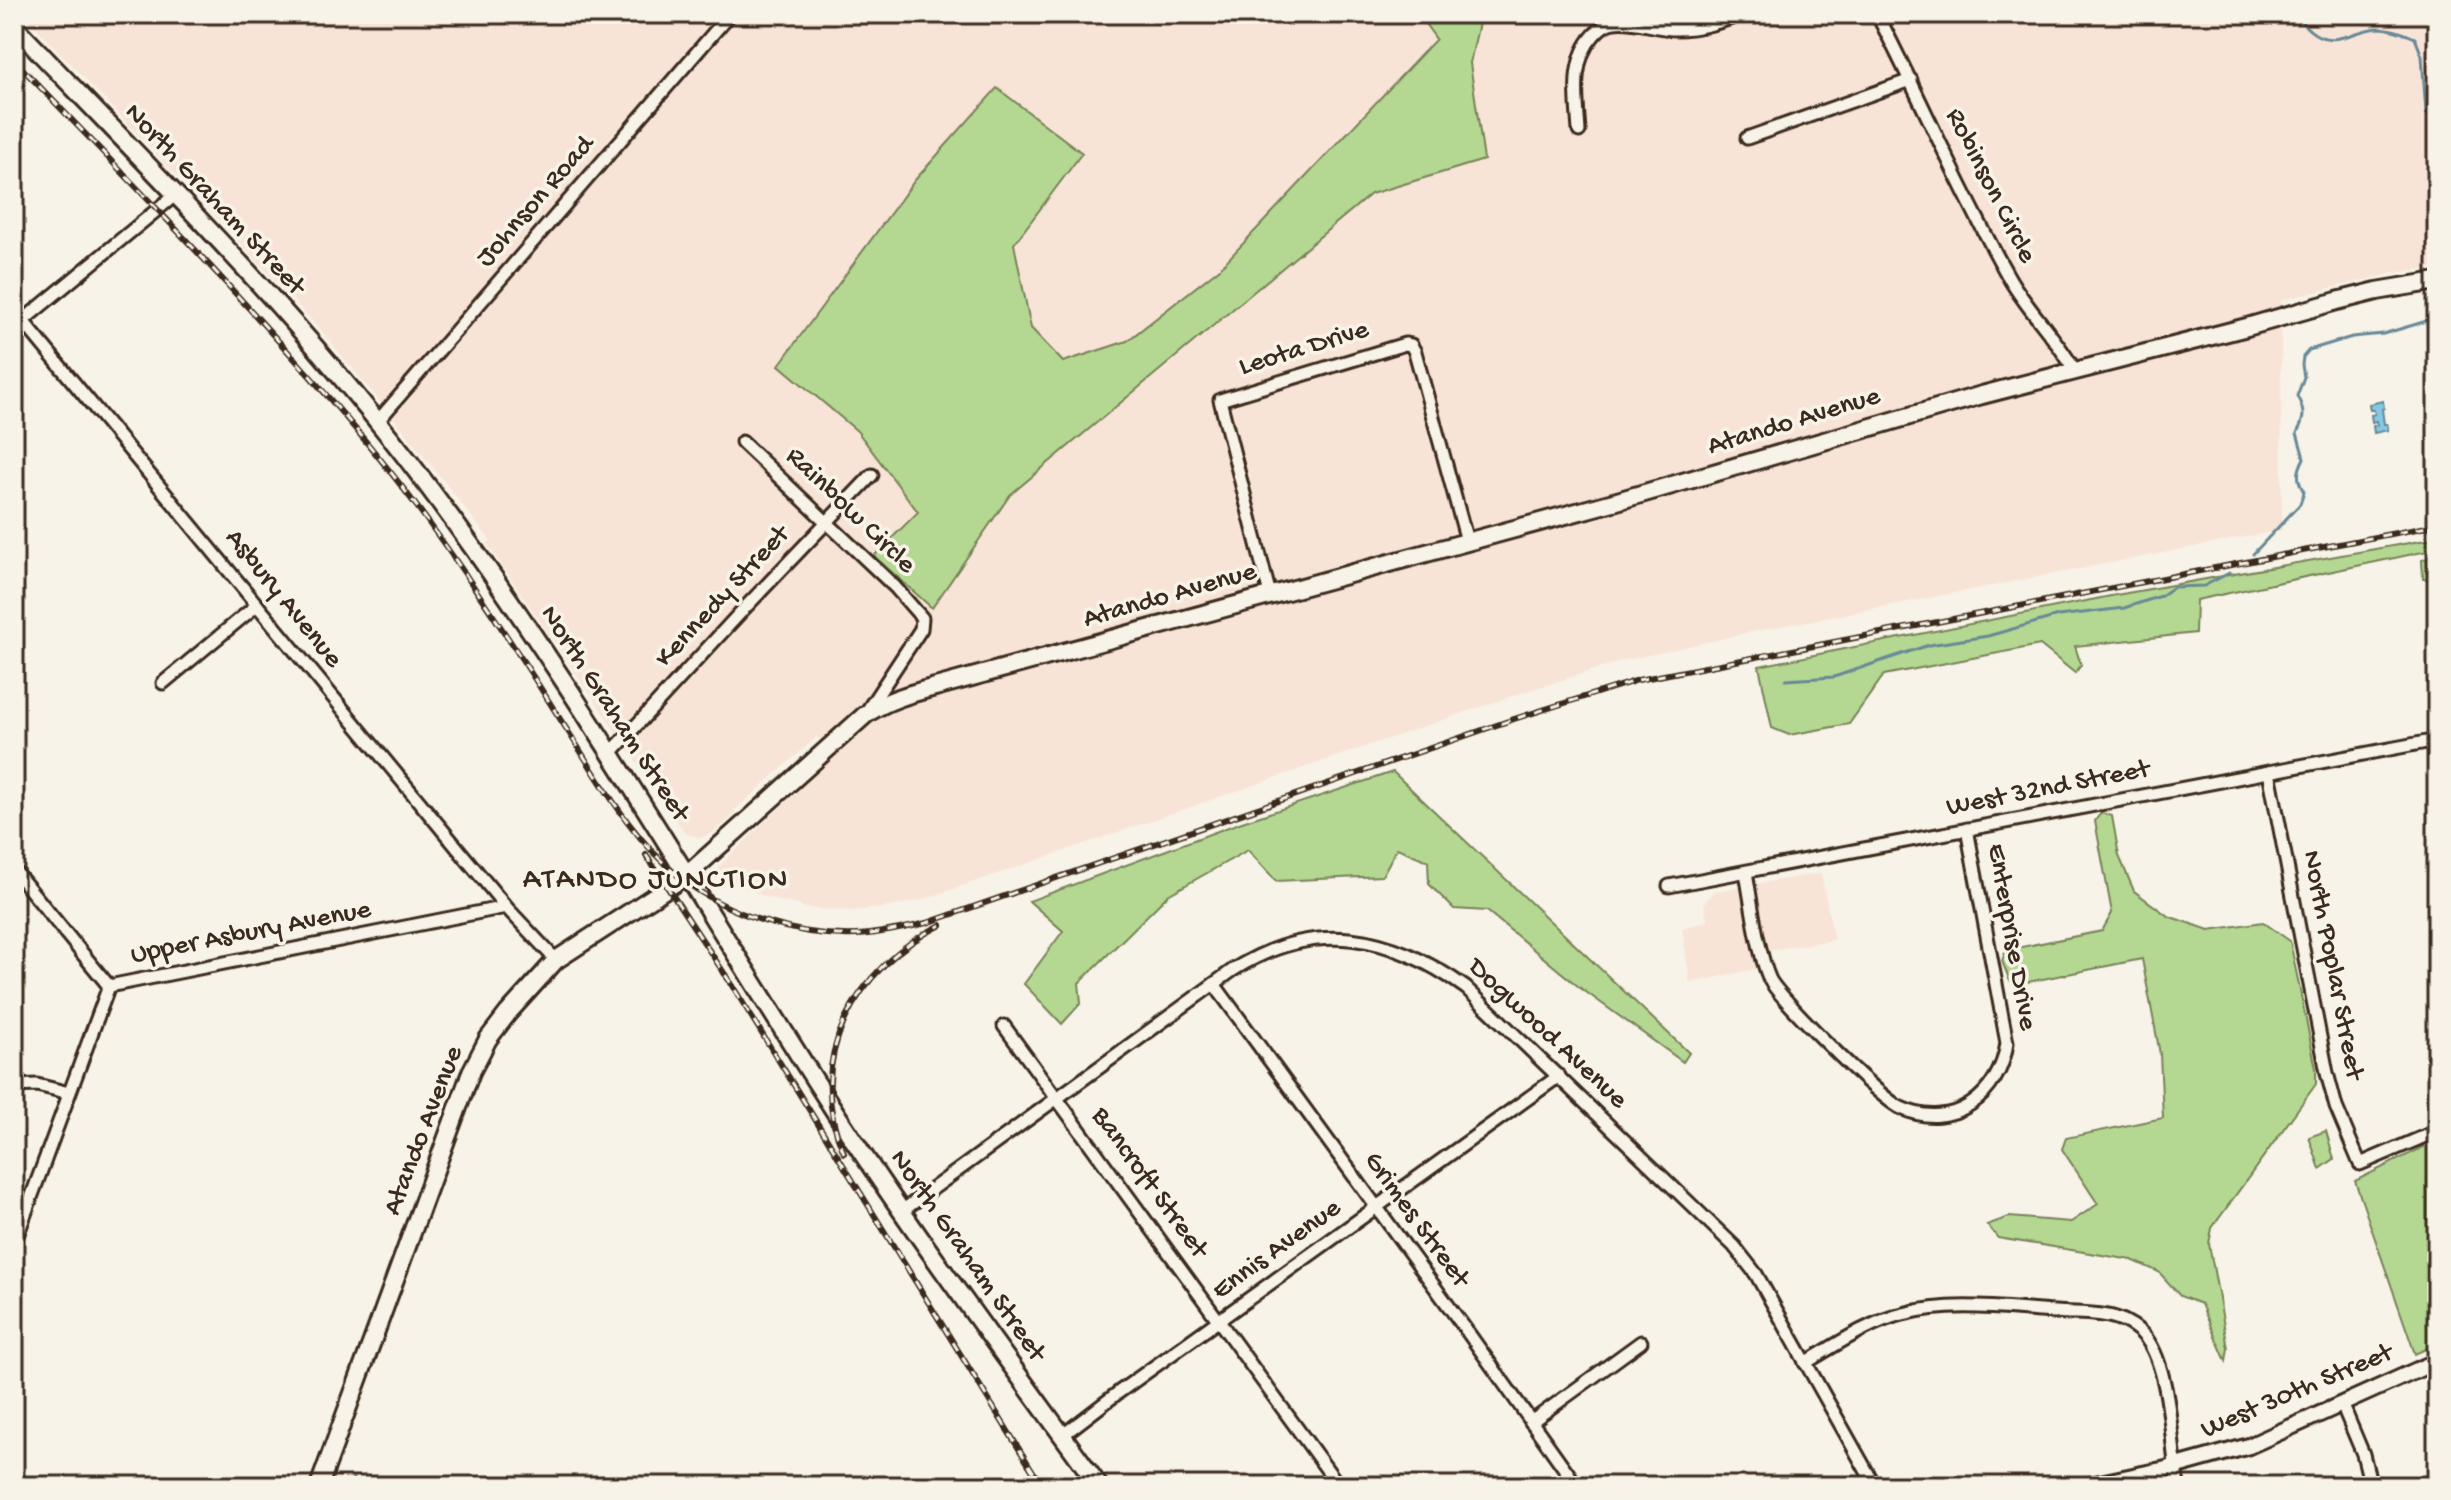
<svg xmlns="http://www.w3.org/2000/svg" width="2451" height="1500" font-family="'Gochi Hand',sans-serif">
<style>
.built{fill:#f8e4d7}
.green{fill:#b4d892;stroke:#788158;stroke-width:2}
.water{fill:#85c8e6;stroke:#678996;stroke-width:2}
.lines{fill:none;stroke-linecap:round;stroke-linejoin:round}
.stream{stroke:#678996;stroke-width:3}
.minor-casing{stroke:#3b2a1e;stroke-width:17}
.tertiary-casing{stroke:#3b2a1e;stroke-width:20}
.secondary-casing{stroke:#3b2a1e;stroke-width:22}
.minor{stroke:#f7f3e8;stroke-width:11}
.tertiary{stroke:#f7f3e8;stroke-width:14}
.secondary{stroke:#f7f3e8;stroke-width:16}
.rail-casing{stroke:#3b2a1e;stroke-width:6}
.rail{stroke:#f7f3e8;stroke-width:3;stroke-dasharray:9;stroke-linecap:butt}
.labels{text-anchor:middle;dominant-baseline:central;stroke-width:7;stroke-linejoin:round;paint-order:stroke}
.street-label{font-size:28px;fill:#3b2a1e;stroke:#f7f3e8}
.neighbourhood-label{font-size:30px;letter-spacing:2px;fill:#3b2a1e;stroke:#f7f3e8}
</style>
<rect width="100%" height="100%" fill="#f7f3e8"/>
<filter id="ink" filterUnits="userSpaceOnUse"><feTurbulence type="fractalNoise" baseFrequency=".0125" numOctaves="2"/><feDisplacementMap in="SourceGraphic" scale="16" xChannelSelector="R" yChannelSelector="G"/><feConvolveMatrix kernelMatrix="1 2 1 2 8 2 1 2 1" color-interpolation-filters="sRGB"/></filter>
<g filter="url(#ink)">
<!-- built -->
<g class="built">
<polygon points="23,14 2437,14 2437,267 2394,273 2281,300 2282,530 1756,631 1622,661 1509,697 925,899 891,907 850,911 807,908 763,896 715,873 720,865 836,754 817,737 734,811 735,814 714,832 701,838 686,834 487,544 490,540 396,421 323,333 238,240"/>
<polygon points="1821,873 1834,940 1754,953 1756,969 1690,983 1682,928 1707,921 1704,903 1715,891"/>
</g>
<!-- green -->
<g class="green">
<polygon points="1418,14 1481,14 1470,63 1484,160 1371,194 1010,495 932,608 874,556 918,512 857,431 779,365 915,180 997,88 1082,153 1014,244 1031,328 1063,362 1127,341 1220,268 1436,39"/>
<polygon points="2437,538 2437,549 2196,600 2195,633 2075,646 2081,665 2075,673 2040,645 1884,675 1849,724 1789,735 1772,728 1759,666 2116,595"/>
<polygon points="2437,556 2437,579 2423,579 2422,560"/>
<polygon points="1393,772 1689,1053 1683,1062 1579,987 1487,911 1454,909 1429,884 1428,861 1397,848 1382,876 1276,881 1248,850 1168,895 1079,983 1081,1003 1062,1024 1024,984 1063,931 1029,901 1242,822"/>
<polygon points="2101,813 2112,816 2119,856 2134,891 2168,916 2209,930 2263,922 2290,941 2316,1069 2316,1084 2212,1228 2209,1244 2228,1348 2226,1361 2201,1304 2180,1296 2159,1272 2132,1260 1998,1238 1987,1225 2009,1217 2071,1222 2098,1204 2062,1149 2066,1138 2163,1118 2160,1054 2142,959 2023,983 2010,981 2002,961 2006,950 2102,931 2112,913 2095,821"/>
<polygon points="2326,1131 2334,1159 2320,1169 2309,1137"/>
<polygon points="2437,1140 2437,1344 2415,1354 2355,1181"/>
<polygon points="1000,1476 1022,1482 1025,1486 980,1486"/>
</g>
<!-- water -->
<polygon class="water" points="2383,401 2384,408 2382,409 2384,424 2387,424 2388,430 2374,433 2373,426 2377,425 2376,421 2372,422 2371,415 2375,414 2374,410 2370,410 2369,404"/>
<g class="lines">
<!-- stream -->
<g class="stream">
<path d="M2294 14C2301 21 2308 31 2317 35 2337 46 2358 29 2378 28 2390 28 2404 33 2415 38L2422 56 2426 113 2437 126"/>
<path d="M2253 554 2300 504 2304 492C2296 478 2297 472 2304 458L2297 433C2305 418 2305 411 2297 396L2304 377 2302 365 2303 357 2309 350 2352 337 2383 334 2437 318"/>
<polyline points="1785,680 1834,677 1929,645 1988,636 2058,616 2124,608 2161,596 2174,587 2204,586 2229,573"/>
<polyline points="350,1486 353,1478"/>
</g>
<defs>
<g id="minor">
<path d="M1877 14C1922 101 1960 191 2008 276 2027 310 2056 337 2075 371"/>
<path d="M1579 131C1577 99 1570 61 1594 35 1599 29 1606 23 1614 22 1634 19 1656 29 1676 29 1700 29 1720 22 1743 14"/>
<polyline points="1747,138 1911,80"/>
<polyline points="23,321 506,907"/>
<polyline points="14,328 175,195"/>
<polyline points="377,422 730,14"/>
<polyline points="742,442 895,587 922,618 921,629 867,711"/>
<polyline points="1270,595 1220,400 1405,344 1411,345 1415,352 1467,541"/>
<polyline points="163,683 257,605"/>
<polyline points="610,754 740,613 872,475"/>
<polyline points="2269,772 2327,1073 2336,1107 2360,1164 2437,1131"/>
<polyline points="14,870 109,986"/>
<path d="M1746 872C1751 901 1758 954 1770 980 1781 1000 1881 1099 1901 1108 1953 1132 2000 1095 2007 1043L1967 829"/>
<polyline points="1669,886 2437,740"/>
<polyline points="1214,984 1469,1334 1577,1486"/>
<polyline points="1004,1026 1339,1486"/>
<polyline points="14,1086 37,1085 69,1093"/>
<path d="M902 1211 1233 970C1315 918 1391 934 1466 988L1734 1246 1756 1274 1875 1486"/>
<polyline points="14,1244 109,986 506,907 556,960"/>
<path d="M1805 1363C1836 1345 1869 1322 1903 1314 1952 1301 2006 1309 2055 1312 2075 1314 2097 1312 2116 1318 2127 1321 2139 1329 2146 1338 2171 1371 2171 1445 2178 1486"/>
<polyline points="2342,1404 2363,1454 2371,1486"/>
<polyline points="1531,1422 1641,1342"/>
<polyline points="1063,1435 1119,1392 1559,1076"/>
</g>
<polyline id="tertiary" points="2086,1486 2166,1469 2249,1446 2437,1361"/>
<g id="secondary">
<path d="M14 26C149 167 288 305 408 460 565 664 691 888 830 1104 914 1235 1008 1360 1099 1486"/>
<path d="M319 1486 471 1072 488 1039 508 1013 556 960 687 875 865 715C888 699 913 693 939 686L1617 501 1982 395 2247 327 2337 301 2377 291 2437 281"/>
</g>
</defs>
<!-- minor casing -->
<use href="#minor" class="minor-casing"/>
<!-- tertiary casing -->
<use href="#tertiary" class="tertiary-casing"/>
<!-- secondary casing -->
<use href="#secondary" class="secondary-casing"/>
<!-- minor -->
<use href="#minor" class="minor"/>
<!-- tertiary -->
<use href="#tertiary" class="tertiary"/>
<!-- secondary -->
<use href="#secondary" class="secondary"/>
<defs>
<g id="rail">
<path d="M14 60C102 151 189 241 273 335 324 391 373 447 418 508 469 577 516 649 562 722 598 777 630 838 682 879 728 915 797 937 856 935 880 934 904 928 927 923L1514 719 1638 680 2437 525"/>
<polyline points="646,855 730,982 1042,1486"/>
<path d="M844 1153C803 1060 855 967 941 925"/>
</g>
</defs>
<!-- rail casing -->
<use href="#rail" class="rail-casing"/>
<!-- rail -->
<use href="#rail" class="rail"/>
</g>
</g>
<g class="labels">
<!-- street labels -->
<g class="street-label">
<text transform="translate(1990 186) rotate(63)">Robinson Circle</text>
<text transform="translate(214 200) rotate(47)">North Graham Street</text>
<text transform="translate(536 202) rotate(-49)">Johnson Road</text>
<text transform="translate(1304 349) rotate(-17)">Leota Drive</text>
<text transform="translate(1794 422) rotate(-17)">Atando Avenue</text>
<text transform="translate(850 511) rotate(44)">Rainbow Circle</text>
<text transform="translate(1170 596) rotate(-16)">Atando Avenue</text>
<text transform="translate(723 597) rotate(-47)">Kennedy Street</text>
<text transform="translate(283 599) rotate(51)">Asbury Avenue</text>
<text transform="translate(614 714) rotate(57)">North Graham Street</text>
<text transform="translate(2048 789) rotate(-11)">West 32nd Street</text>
<text transform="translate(251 933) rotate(-11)">Upper Asbury Avenue</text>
<text transform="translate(2011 937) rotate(80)">Enterprise Drive</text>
<text transform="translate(2332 965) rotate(79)">North Poplar Street</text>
<text transform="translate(1547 1034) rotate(43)">Dogwood Avenue</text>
<text transform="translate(424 1131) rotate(-69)">Atando Avenue</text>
<text transform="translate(1149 1183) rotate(54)">Bancroft Street</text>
<text transform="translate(1416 1220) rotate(54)">Grimes Street</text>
<text transform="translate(1277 1250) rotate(-36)">Ennis Avenue</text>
<text transform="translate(967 1256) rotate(55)">North Graham Street</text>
<text transform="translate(2297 1392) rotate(-23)">West 30th Street</text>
</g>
<!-- neighbourhood labels -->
<g class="neighbourhood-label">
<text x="656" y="881">ATANDO JUNCTION</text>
</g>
</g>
<!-- margin -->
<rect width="2451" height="1500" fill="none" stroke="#f7f3e8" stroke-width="48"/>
<rect x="24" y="24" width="2403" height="1452" fill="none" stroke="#3b2a1e" stroke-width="3" filter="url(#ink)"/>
</svg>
